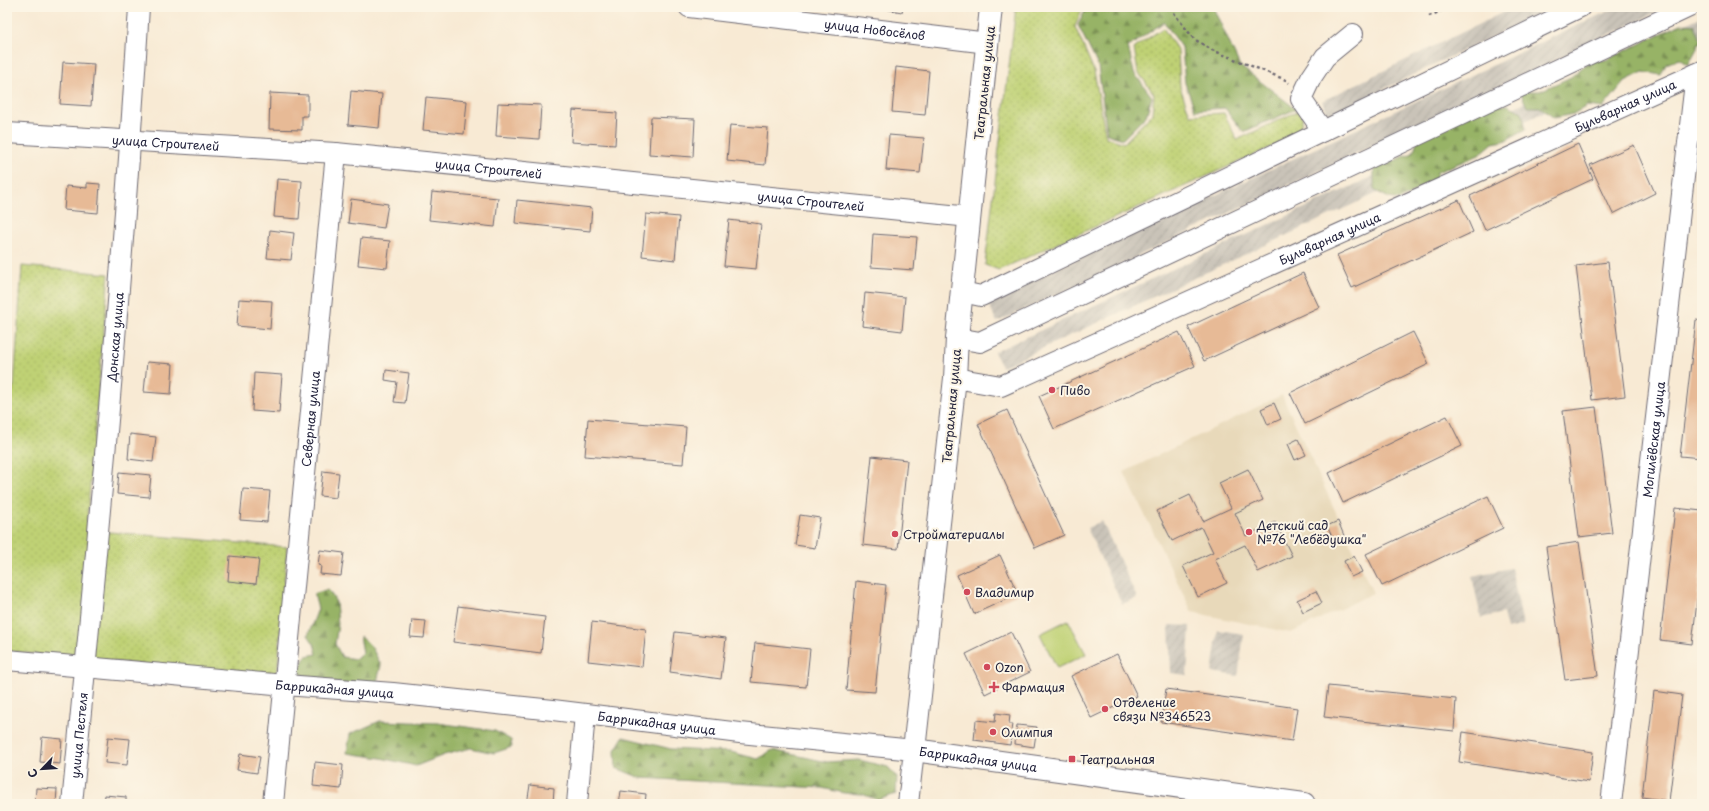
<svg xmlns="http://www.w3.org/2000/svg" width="1709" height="811" font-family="'Playpen Sans',sans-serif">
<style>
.built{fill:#e8d9ba}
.industrial{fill:url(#industrial-furrows)}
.grass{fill:url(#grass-dots);stroke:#707a58}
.forest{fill:url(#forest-firs);stroke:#5c6a50}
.green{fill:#bfd174;stroke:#707a58}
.building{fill:#e7ba96}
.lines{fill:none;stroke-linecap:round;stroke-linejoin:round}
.minor-casing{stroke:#6d6871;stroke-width:22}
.major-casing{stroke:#6d6871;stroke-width:24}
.path{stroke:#6d6871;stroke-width:2.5;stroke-dasharray:3 3;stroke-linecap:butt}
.minor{stroke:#fff;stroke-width:20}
.major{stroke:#fff;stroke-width:22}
.poi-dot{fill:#d1495b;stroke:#fcf5e5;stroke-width:1.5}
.labels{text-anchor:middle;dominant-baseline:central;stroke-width:4;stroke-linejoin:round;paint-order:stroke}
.street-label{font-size:12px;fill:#22223b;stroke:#fcf5e5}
.poi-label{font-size:12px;fill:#22223b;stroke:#fcf5e5;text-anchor:start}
</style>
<defs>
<pattern id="industrial-furrows" width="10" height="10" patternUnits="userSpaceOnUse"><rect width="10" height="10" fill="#c9c3b8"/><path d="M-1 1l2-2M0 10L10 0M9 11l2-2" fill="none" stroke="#aca79f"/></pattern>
<pattern id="grass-dots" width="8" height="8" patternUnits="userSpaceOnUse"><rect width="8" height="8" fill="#bfd174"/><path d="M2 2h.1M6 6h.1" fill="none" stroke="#a4b365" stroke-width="1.8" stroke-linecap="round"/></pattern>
<pattern id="forest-firs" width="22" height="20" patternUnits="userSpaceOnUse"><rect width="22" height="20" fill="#97b366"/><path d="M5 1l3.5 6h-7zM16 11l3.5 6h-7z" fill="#7b9155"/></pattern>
</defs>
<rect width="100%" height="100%" fill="#fcf5e5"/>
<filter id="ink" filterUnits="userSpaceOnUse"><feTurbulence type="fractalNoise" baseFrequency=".025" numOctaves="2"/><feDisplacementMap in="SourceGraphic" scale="8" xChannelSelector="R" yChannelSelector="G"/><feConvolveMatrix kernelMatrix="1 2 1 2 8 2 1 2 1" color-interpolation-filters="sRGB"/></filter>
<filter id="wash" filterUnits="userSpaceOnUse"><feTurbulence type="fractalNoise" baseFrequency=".012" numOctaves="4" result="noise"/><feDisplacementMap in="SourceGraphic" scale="16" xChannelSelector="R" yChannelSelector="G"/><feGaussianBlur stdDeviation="0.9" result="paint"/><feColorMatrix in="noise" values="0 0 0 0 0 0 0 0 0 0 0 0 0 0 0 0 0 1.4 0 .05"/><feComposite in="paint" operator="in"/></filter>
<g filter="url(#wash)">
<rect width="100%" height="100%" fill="#f8ead4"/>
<!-- built -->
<polygon class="built" points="1282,395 1373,593 1291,633 1192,612 1124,472"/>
<!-- industrial -->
<g class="industrial">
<polygon points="1514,7 1553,7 1328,116 1322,101"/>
<polygon points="1617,7 1667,7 997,322 987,302"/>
<polygon points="1702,16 1702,35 1371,196 1002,367 994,352 1363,181"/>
<polygon points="1102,521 1137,598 1122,604 1087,528"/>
<polygon points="1511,568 1523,625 1507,629 1503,613 1481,618 1472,576"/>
<polygon points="1169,625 1190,626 1187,675 1171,673"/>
<polygon points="1218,630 1244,634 1238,676 1212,672"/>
</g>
<!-- grass -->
<g class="grass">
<polygon points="1016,7 1083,7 1075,27 1094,71 1106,137 1124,143 1152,114 1154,94 1138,72 1134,48 1163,28 1178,51 1180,87 1190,115 1224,113 1237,140 1298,111 1303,116 1298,135 999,270 985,265"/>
<polygon points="22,266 109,274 86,530 287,547 277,678 7,651 7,387 14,387"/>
</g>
<!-- forest -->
<g class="forest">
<polygon points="1087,7 1213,7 1240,66 1296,109 1243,132 1225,108 1195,110 1185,83 1182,47 1164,22 1128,47 1134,73 1152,97 1146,116 1123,139 1107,134 1098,66 1078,25"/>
<polygon points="1681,24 1695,25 1701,41 1688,65 1679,59 1666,64 1661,75 1643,72 1625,81 1603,108 1587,106 1573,114 1554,118 1540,107 1527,107 1520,91 1540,91 1571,77 1590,61 1606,60"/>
<polygon points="1493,105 1508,105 1522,112 1526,129 1504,141 1493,143 1479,155 1437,172 1437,178 1400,200 1389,198 1374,190 1374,169 1413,153 1421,130"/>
<polygon points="328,589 336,602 338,624 335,644 342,657 356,659 363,653 360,636 371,646 381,665 376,686 298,681 298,670 306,656 317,654 314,644 308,635 318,609 314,594"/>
<polygon points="380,721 438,723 495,731 511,740 512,747 494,753 471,748 444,755 416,766 381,758 347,753 350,734"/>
<polygon points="623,737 671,749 731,752 758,759 772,750 827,762 859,760 888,767 897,777 896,794 878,800 862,794 844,793 822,788 641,778 616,768 615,750"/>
</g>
<!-- green -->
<polygon class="green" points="1068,620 1086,654 1057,668 1040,634"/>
<g id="blocks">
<!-- building -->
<g class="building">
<polygon points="873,7 903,7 902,12"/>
<polygon points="63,62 94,64 91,106 60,104"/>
<polygon points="896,67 929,71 925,115 892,112"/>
<polygon points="351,91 382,94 379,128 348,125"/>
<polygon points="270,93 308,95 308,116 302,116 302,130 269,129"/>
<polygon points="426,97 467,101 464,134 423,130"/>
<polygon points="498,103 541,105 539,139 496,136"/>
<polygon points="573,110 617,113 615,145 571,142"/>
<polygon points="651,117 695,119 693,157 649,154"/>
<polygon points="730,125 768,128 765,165 727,161"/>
<polygon points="889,135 924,138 920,173 886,170"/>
<polygon points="1578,144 1593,179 1485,230 1470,196"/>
<polygon points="1634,145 1655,193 1613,214 1590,165"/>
<polygon points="277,179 302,181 299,219 274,217"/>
<polygon points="87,183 100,184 98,213 64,210 66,186 87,188"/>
<polygon points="432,192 498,198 495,227 429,220"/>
<polygon points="351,199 388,204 384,228 348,223"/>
<polygon points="517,200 592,208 590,231 515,223"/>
<polygon points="1459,200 1473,232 1352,288 1337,255"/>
<polygon points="646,214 679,217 675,260 642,256"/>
<polygon points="729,220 761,224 756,269 724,266"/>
<polygon points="270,230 294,233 291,260 267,258"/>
<polygon points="873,234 917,237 914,270 871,267"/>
<polygon points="361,238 390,241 387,268 358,265"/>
<polygon points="1608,262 1625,396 1592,400 1576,266"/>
<polygon points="1303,273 1319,307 1204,361 1188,327"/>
<polygon points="865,293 905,297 902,331 862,326"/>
<polygon points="239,299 272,301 270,329 237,326"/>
<polygon points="1696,320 1702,321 1702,458 1680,456"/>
<polygon points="1179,332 1195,366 1054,429 1039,396"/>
<polygon points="1413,332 1429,364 1305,424 1290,393"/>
<polygon points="147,362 173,364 171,394 144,392"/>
<polygon points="386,370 409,373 405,403 394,402 397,382 385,380"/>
<polygon points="254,373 282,375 279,413 252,411"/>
<polygon points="1274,403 1281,419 1268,425 1261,409"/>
<polygon points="1596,407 1612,533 1579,537 1563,411"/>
<polygon points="1007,410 1064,535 1035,548 978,424"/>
<polygon points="1447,416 1462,446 1343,503 1329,473"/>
<polygon points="588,419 686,427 683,464 585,456"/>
<polygon points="130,434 156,437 153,462 128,459"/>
<polygon points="1298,439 1306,455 1295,460 1288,444"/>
<polygon points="872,456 907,460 898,549 863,545"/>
<polygon points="1248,469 1263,500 1235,513 1246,536 1275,522 1292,556 1258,572 1245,545 1215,559 1227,583 1198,597 1183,566 1213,552 1201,527 1172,541 1157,511 1190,495 1203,521 1231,508 1219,483"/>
<polygon points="323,471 339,473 336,498 320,496"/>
<polygon points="119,472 151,475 149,497 117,494"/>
<polygon points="243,489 270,491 267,522 240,520"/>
<polygon points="1488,496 1503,528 1382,586 1366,554"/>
<polygon points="1675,508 1702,511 1702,559 1692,644 1660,640"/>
<polygon points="800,515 820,518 815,548 795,545"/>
<polygon points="1338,521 1345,538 1335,543 1327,526"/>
<polygon points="1579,542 1598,676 1565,680 1546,547"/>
<polygon points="320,550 344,553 341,576 320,574 321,566 318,565"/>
<polygon points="1000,555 1018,594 974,614 957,575"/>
<polygon points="230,556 259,559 256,584 228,581"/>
<polygon points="1354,556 1362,572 1351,577 1344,561"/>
<polygon points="856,581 886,585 875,692 846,690"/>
<polygon points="1316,591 1322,603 1303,612 1297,600"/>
<polygon points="458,606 545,617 541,653 453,642"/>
<polygon points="412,620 426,621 424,638 410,637"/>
<polygon points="592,622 646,629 642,667 588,661"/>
<polygon points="675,632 726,638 721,679 670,672"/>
<polygon points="1011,632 1030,672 985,694 966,654"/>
<polygon points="755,643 810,649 806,687 751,682"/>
<polygon points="1117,654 1137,696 1091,718 1071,676"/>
<polygon points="1328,686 1456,699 1454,731 1324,717"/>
<polygon points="1166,689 1297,708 1292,741 1161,722"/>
<polygon points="1654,691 1682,695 1669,801 1642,797"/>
<polygon points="996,713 1010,715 1009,724 1013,724 1010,745 974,740 976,720 995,722"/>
<polygon points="1017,725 1037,727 1034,747 1015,744"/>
<polygon points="1463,732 1593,752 1589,782 1459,762"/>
<polygon points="42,737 62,739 60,764 40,762"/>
<polygon points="108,737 130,739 127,765 105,763"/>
<polygon points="240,754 260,757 257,773 237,770"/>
<polygon points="315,762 343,765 341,789 313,786"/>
<polygon points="530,785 554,788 553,804 527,804"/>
<polygon points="36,788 57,789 56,804 35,804"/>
<polygon points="621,791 646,794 645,804 619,804"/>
<polygon points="105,795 126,797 126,804 104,804"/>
</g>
</g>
</g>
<g filter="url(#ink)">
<use href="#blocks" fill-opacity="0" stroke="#6d6871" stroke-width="1"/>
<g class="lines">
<defs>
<g id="minor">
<path id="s1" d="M689 7 988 43"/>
<polyline points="1323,131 1301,99 1311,78 1325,57 1353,34"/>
<path id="s2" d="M7 133 336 153 970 217"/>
<polyline points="962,292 981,296 1580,7"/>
<polyline points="957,338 980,342 1689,7"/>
<path id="s3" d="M955 378 1001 386 1702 71"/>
<path id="s4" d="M7 660 285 685 393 693 553 710 740 733 914 750 908 804"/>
<path id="s5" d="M72 804C98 539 123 273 139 7"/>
<path id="s6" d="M273 804 336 153"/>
<polyline points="577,804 585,714"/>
<path id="s7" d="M1611 804 1696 74"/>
</g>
<g id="major">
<path id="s8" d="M991 7 957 338 955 378 914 750 1304 804"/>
</g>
</defs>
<!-- minor casing -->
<use href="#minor" class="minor-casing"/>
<!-- major casing -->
<use href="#major" class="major-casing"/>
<!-- path -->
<g class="path">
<polyline points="1171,7 1176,16 1194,39 1212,50 1286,80 1289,83"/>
<polyline points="1429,16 1451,7"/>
</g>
<!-- minor -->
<use href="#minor" class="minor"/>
<!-- major -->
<use href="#major" class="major"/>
</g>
</g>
<!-- markers -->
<g class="poi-dot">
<circle cx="1052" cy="390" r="4"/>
<circle cx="1249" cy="532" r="4"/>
<circle cx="895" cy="534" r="4"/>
<circle cx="967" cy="592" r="4"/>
<circle cx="987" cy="667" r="4"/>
<path d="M992 681h4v4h4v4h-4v4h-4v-4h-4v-4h4z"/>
<circle cx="1105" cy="709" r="4"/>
<circle cx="993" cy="732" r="4"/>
<rect x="1068" y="755" width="8" height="8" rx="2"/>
</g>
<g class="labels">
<!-- street labels -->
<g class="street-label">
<text stroke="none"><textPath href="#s1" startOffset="187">улица Новосёлов</textPath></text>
<text transform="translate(984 83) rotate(-84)">Театральная улица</text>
<text stroke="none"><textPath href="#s3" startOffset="731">Бульварная улица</textPath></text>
<text stroke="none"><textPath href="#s2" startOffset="159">улица Строителей</textPath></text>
<text stroke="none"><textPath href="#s2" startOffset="483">улица Строителей</textPath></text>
<text stroke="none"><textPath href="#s2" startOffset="807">улица Строителей</textPath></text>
<text stroke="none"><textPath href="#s3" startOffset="407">Бульварная улица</textPath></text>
<text stroke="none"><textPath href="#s5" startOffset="469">Донская улица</textPath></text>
<text transform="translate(951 406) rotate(-85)">Театральная улица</text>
<text stroke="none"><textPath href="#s6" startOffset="387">Северная улица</textPath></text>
<text stroke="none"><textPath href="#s7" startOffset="367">Могилёвская улица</textPath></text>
<text stroke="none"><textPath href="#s4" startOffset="329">Баррикадная улица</textPath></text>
<text stroke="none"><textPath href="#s4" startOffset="653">Баррикадная улица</textPath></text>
<text stroke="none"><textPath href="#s5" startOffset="69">улица Пестеля</textPath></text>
<text stroke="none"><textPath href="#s8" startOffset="812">Баррикадная улица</textPath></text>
</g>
<!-- poi labels -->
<g class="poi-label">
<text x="1060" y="390">Пиво</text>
<text x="1257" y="525">Детский сад<tspan x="1257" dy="14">№76 "Лебёдушка"</tspan></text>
<text x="903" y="534">Стройматериалы</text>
<text x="975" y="592">Владимир</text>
<text x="995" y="667">Ozon</text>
<text x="1002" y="687">Фармация</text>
<text x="1113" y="702">Отделение<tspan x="1113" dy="14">связи №346523</tspan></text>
<text x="1001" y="732">Олимпия</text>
<text x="1080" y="759">Театральная</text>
</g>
</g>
<!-- margin -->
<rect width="1709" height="811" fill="none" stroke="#fcf5e5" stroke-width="24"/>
<!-- north arrow -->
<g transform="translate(42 769) rotate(245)" stroke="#fcf5e5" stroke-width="3" paint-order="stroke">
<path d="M0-3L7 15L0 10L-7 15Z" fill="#22223b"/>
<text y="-6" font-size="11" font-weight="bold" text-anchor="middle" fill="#22223b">С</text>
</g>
</svg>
